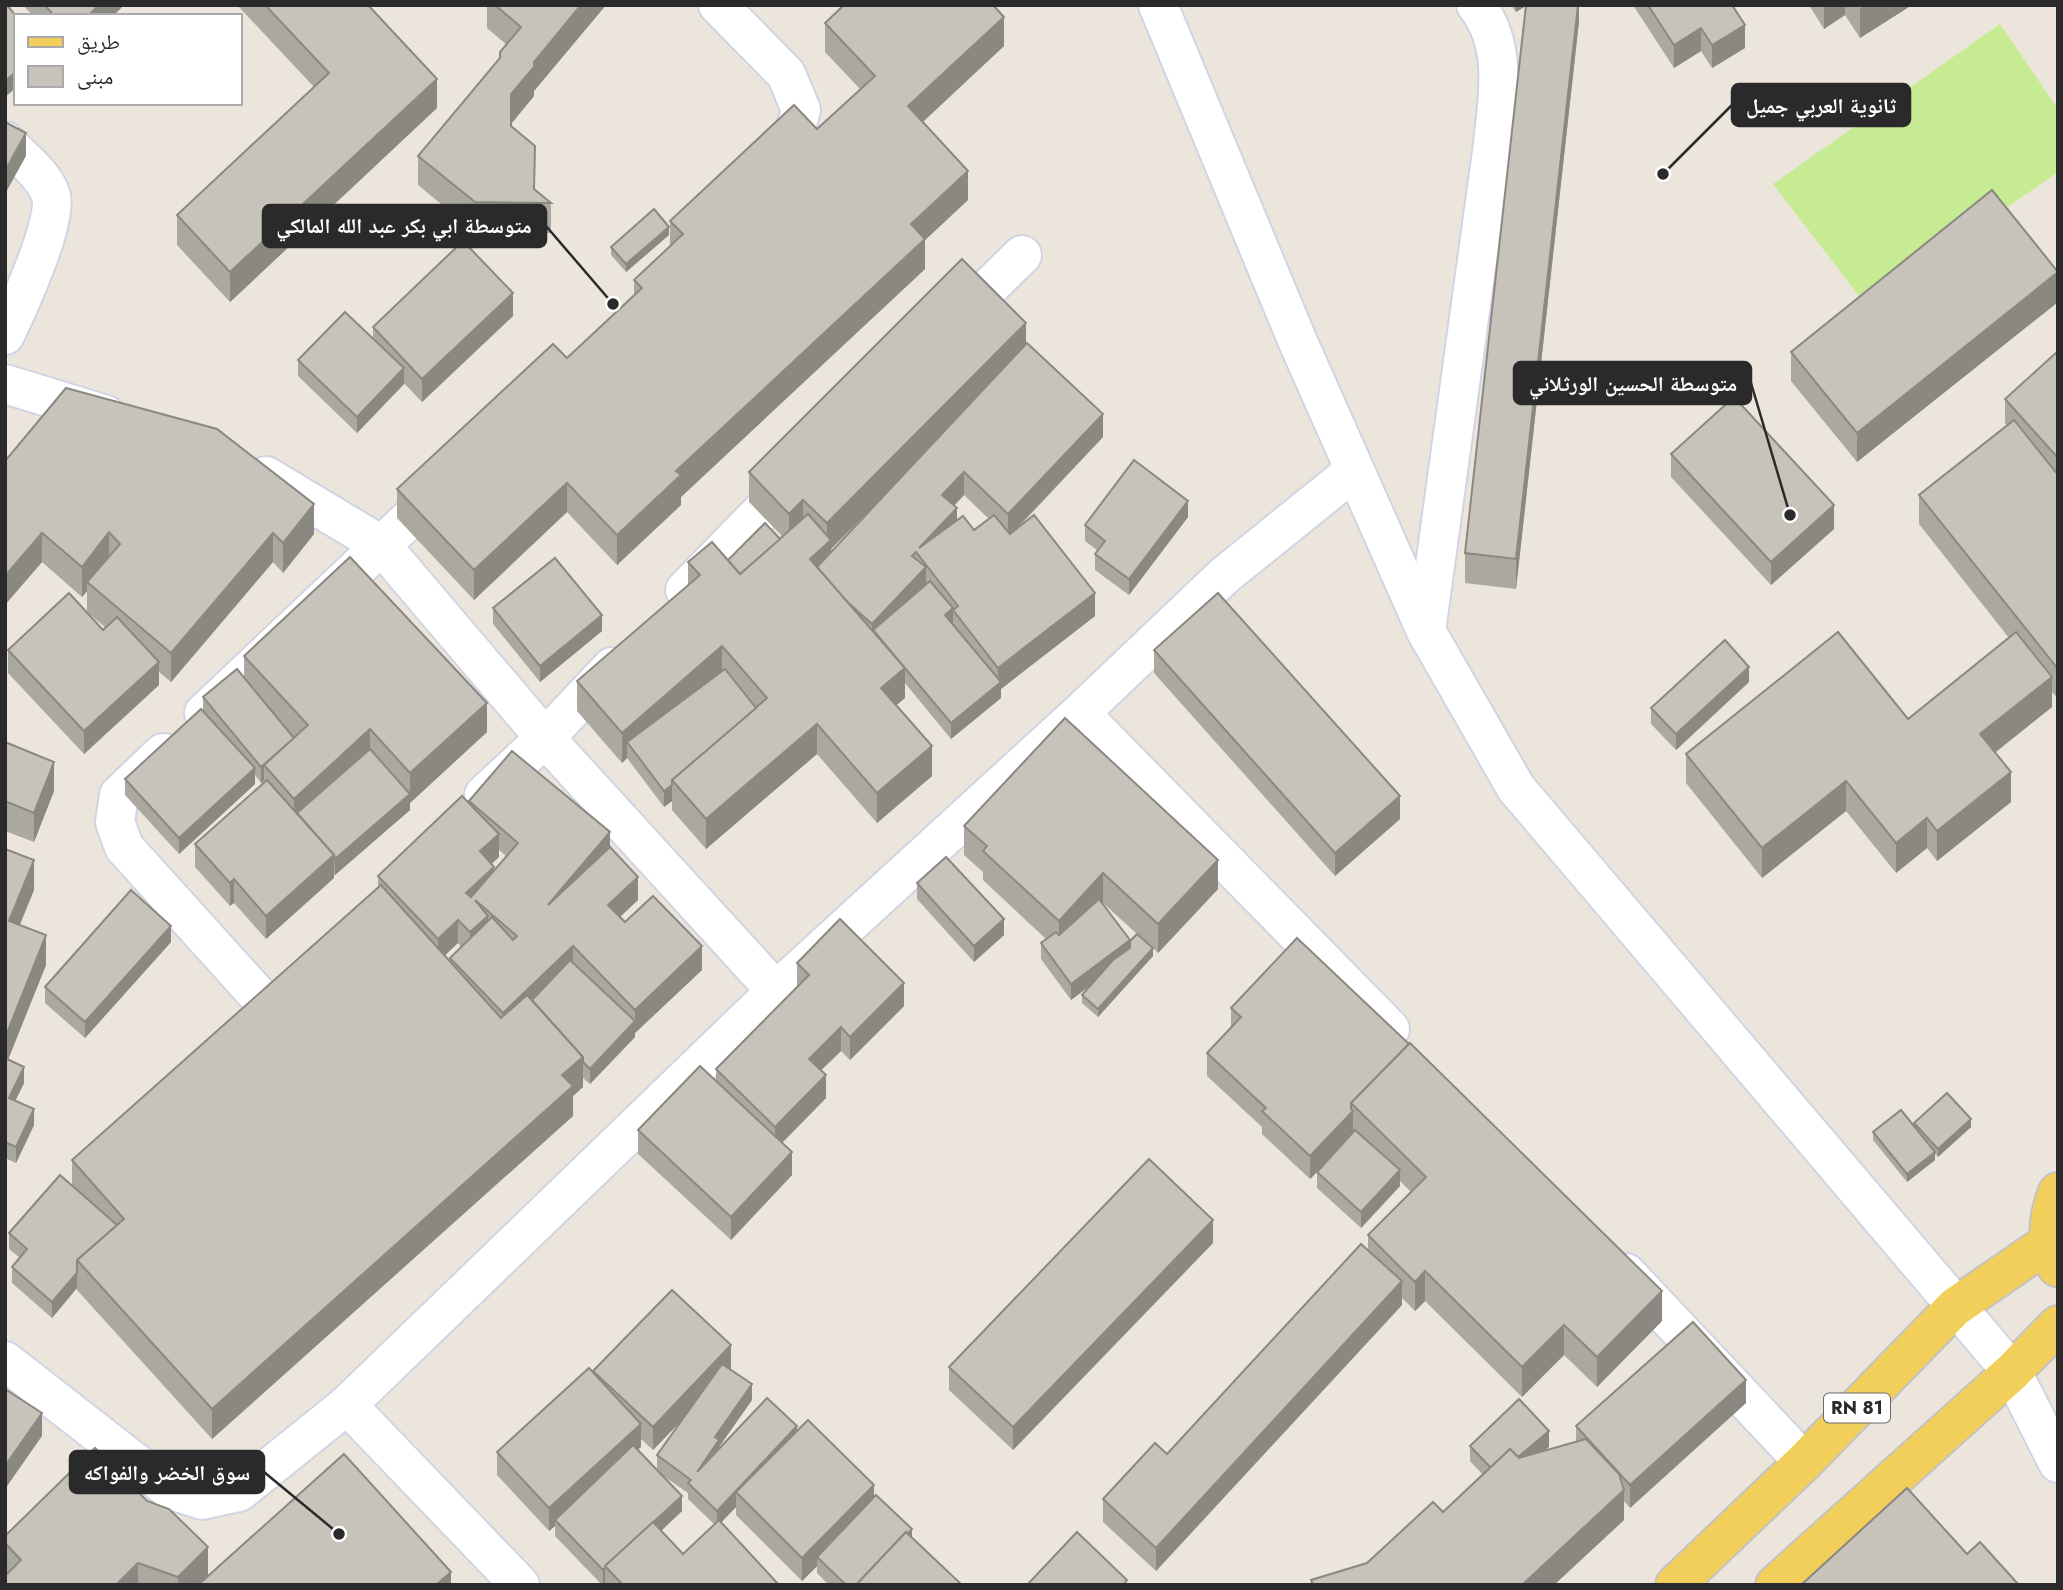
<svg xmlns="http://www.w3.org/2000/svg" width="2063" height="1590" font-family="Jost,'Noto Naskh Arabic',sans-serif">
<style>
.pitch{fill:#c6eb93}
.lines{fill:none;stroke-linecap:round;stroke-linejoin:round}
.street-casing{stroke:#d1d4e3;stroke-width:42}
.primary-casing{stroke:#c3c3c3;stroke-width:42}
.street{stroke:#fff;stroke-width:38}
.primary{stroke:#f2ce5b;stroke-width:38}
.wall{fill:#aba8a0;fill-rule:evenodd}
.shaded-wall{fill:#8b8882}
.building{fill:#c7c3ba;stroke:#8b8882;stroke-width:2}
.labels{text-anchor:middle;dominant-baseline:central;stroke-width:7;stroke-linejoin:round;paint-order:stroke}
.shield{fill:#fff;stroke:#6a6a6a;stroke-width:2}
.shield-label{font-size:18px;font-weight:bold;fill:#2a2a2a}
.leader{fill:none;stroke:#2a2a2a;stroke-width:2.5}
.callout-dot{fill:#2a2a2a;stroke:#fff;stroke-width:2.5}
.callout{fill:#2a2a2a;stroke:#2a2a2a;stroke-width:2.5}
.callout-label{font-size:21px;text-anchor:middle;font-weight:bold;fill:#fff}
</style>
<rect width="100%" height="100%" fill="#ece5dc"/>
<!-- pitch -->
<polygon class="pitch" points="2000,24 2058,109 2058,172 1866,305 1773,184"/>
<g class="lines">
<defs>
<g id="street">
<polyline points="718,5 786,74 801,110 786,162"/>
<polyline points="1158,5 1298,342 1426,631 1516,788 2012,1372 2058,1463"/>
<path d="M5 141C20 157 45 175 51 196 58 221 18 308 5 335"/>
<polyline points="953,323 1022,255"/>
<polyline points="5,384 106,415"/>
<polyline points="266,476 381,545 545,738 776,991"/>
<polyline points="685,590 797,475"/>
<path d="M1426 631 1493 144C1498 97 1508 45 1476 5"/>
<polyline points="204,713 440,490"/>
<polyline points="1080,713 1390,1029"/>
<polyline points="163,753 119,795 115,822 124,847 263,1001"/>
<polyline points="484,795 545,738 612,667"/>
<polyline points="1626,1273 1804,1462"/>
<polyline points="5,1361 169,1489 202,1500 239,1492 347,1405 776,991 1080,713 1225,575 1354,471"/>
<polyline points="347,1405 520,1585"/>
</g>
<g id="primary">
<path d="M2057 1267C2047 1239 2047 1220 2058 1192"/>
<polyline points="1675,1585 1804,1462 1955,1307 2048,1243"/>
<polyline points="1775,1585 2012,1372 2058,1325"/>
</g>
</defs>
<!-- street casing -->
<use href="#street" class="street-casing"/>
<!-- primary casing -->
<use href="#primary" class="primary-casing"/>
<!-- street -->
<use href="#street" class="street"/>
<!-- primary -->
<use href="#primary" class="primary"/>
</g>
<!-- wall -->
<g class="wall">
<polygon points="23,5 124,5 113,16 33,16"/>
<polygon points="237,5 368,5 437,108 230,302 177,245 177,215 314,87"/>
<polygon points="487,5 606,5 534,91 534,96 511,124 511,126 535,189 551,203 551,233 475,232 418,185 418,156 500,58 507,45 487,28"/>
<polygon points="1511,5 1579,5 1579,21 1516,589 1465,583 1465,553 1526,6 1516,12"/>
<polygon points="1633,5 1732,5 1745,48 1712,68 1701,51 1674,68"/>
<polygon points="1809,5 1912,5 1860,38 1845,15 1824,29"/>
<polygon points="825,23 1004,46 922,122 968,200 925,240 925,269 681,497 681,505 617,565 567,512 474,600 397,518 397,489 567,358 634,296 634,280 670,246 670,221 817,129 860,89 825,52"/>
<polygon points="669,235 626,272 611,255 611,247"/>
<polygon points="2058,302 1857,462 1791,381 1791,352"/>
<polygon points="513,316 422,402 404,383 404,384 357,433 298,376 298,360 373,339 373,327"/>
<path d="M1026 343 1103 437 1017 529 1095 616 1001 689V698L951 739 905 683V698L896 705 932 776 877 823 817 754 706 849 672 810V801L664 807 627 758 622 763 577 711V681L688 586V562L728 560 780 539 783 537 749 502V472ZM964 495 989 519 974 530 957 520 954 506ZM880 499 831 552V549Z"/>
<polygon points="2058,351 2058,699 2052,692 2052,707 1995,753 2011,802 1937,861 1927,848 1896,873 1846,811 1762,878 1686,783 1686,754 1908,719 2009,638 1919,524 1919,495 2007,425 2005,423 2005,399"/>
<polygon points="1671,454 1834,529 1771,585 1671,477"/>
<polygon points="5,461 314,534 283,573 273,562 171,682 159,672 159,685 84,754 8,673 8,650 103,630 106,628 87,612 87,591 82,597 42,562 6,603"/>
<polygon points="1188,517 1129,595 1095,570 1095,554 1098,551 1085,541 1085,525"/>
<polygon points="493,608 602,631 540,682 493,624"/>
<polygon points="1154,650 1400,819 1335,876 1154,673"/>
<polygon points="244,656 487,732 410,803 410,810 335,875 334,875 334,878 266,939 234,903 230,906 195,867 195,844 264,783 264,781 261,783 255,775 255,784 179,854 125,795 125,779 203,712 203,697 244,677"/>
<polygon points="1749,682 1676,750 1651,724 1651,708"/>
<polygon points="5,742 54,791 34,842 5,831"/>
<path d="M469 801 610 848 638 900 620 917 625 922 702 970 635 1033V1037L590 1084 583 1078V1087L573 1096V1116L212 1439 77 1290V1288L52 1318 12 1283V1267L20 1258 9 1249V1233L72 1186V1160L378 888V876L469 803ZM499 850 506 856 494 870 491 864 499 857ZM458 943 461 947 450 958V960L445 955Z"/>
<path d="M964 826 1218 889 1158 953 1153 948V956L1098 1017 1082 1003V995L1090 985 1071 1000 1041 959V943L1046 939 983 880V872L964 855ZM1103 903 1137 934 1130 941 1103 904Z"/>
<polygon points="5,849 34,890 20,925 46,965 8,1060 24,1083 15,1101 34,1125 16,1163 5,1158"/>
<polygon points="917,883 1004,935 974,962 917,899"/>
<polygon points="171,942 85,1038 45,1003 45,987"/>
<polygon points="797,963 904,1006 850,1060 841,1051 821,1070 826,1098 782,1143 792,1175 731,1240 638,1154 638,1130 716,1081 716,1069 797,987"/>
<polygon points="1231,1008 1662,1321 1597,1387 1564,1355 1522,1397 1425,1301 1415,1311 1402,1298 1402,1305 1156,1571 1103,1522 1103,1499 1167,1454 1368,1250 1368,1235 1411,1192 1400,1181 1400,1186 1361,1228 1317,1188 1317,1172 1310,1179 1262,1134 1262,1127 1207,1076 1207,1053 1231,1028"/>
<polygon points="1914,1123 1971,1127 1938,1157 1935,1154 1935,1160 1907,1182 1873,1140 1873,1132 1914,1127"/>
<polygon points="1213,1243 1013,1450 949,1390 949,1367"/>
<path d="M731 1369 730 1370 752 1400 719 1447V1448L797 1431 874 1497 912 1538 962 1585H829L817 1573V1566L802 1581 736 1515V1507L721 1522 779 1585H605V1584L602 1585 555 1536V1526L549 1531 497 1475V1452L593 1373V1371ZM682 1420 657 1455V1469L638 1449 641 1447V1439L653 1450ZM662 1475 688 1493V1499L714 1524 683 1554 661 1531 682 1511Z"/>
<polygon points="1746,1403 1630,1508 1624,1501 1624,1520 1554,1585 1311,1585 1311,1580 1367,1563 1443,1512 1483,1475 1470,1461 1470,1446 1549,1447 1544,1451 1576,1442 1576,1426"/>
<polygon points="5,1536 208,1576 451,1585 5,1585 7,1574 5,1573"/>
</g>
<!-- shaded-wall -->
<g class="shaded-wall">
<polygon points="99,5 124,5 113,16 88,16"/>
<polygon points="581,5 606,5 534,91 534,96 511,124 511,94 534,62"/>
<polygon points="1516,5 1527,5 1516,12"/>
<polygon points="1578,5 1579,5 1579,21 1516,589 1516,559"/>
<polygon points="1824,5 1845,5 1845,15 1824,29"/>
<polygon points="1865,5 1912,5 1860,38 1860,9"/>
<polygon points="1004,17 1004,46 908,136 908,106"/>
<polygon points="1745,25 1745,48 1712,68 1712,45"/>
<polygon points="1701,28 1701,51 1674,68 1674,45"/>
<polygon points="16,72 16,88 5,97 5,81"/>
<polygon points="437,79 437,108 230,302 230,272"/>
<polygon points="26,133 26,156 5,194 5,171"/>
<polygon points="968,171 968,200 925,240 925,269 681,497 681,505 617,565 617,535 911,224"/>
<polygon points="669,227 669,235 626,272 626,264"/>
<polygon points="2058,272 2058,302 1857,462 1857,433"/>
<polygon points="513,293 513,316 422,402 422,379"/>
<polygon points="1026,323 1026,353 831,549 831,570 822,577 810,559 827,543 827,523"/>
<polygon points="404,368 404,384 357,433 357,417"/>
<polygon points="1103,414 1103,437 1008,537 1008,514"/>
<polygon points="964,472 964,495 942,518 942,495"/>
<polygon points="567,483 567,512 474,600 474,570"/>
<polygon points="803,500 803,529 789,543 789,514"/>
<polygon points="1188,501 1188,517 1129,595 1129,579"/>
<polygon points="314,504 314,534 283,573 283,543"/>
<polygon points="1834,505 1834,529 1771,585 1771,562"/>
<polygon points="957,508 957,532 919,548"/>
<polygon points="109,532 109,562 87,582 87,591 82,597 82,567"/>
<polygon points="42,533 42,562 5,605 5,576 6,573"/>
<polygon points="273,533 273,562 171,682 171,653"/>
<polygon points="926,567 926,590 873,630 873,645 872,647 872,624"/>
<polygon points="1095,593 1095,616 1001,689 1001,698 951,739 951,723 998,684 998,668"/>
<polygon points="953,608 953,624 945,615"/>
<polygon points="602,615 602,631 540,682 540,666"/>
<polygon points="722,646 722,676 627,742 627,758 622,763 622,733"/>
<polygon points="159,662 159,685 84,754 84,731"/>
<polygon points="1749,667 1749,682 1676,750 1676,734"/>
<polygon points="905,668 905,698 881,718 881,688"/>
<polygon points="2052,677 2052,707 1980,764 1980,734"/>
<polygon points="487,703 487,732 410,803 410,773"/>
<polygon points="817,724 817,754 706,849 706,819"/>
<polygon points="370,729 370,759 294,828 294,799"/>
<polygon points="932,746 932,776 877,823 877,793"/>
<polygon points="54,762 54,791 34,842 34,813"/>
<polygon points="264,765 264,781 261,783 261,767"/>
<polygon points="255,768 255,784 179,854 179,838"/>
<polygon points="2011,772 2011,802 1937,861 1937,831"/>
<polygon points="1846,781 1846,811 1762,878 1762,848"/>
<polygon points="672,785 672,801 664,807 664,791"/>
<polygon points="410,794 410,810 335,875 335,859"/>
<polygon points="1400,796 1400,819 1335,876 1335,853"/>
<polygon points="1927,818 1927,848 1896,873 1896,843"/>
<polygon points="610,832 610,855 548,905"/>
<polygon points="499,834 499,857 480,875 480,851"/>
<polygon points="334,855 334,878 266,939 266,916"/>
<polygon points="34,860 34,890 9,950 9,921"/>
<polygon points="1218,860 1218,889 1158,953 1158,924"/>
<polygon points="494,867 494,890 475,908 466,893"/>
<polygon points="1103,873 1103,903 1059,950 1059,921"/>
<polygon points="638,877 638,900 608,928 608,905"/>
<polygon points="234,879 234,903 230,906 230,883"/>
<polygon points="488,916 488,939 470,956 470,932"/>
<polygon points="1004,919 1004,935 974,962 974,946"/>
<polygon points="458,920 458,943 438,962 438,939"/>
<polygon points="171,926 171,942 85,1038 85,1022"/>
<polygon points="46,935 46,965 5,1067 5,1038"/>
<polygon points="1130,940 1130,956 1071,1000 1071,984"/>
<polygon points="573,946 573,970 503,1037 503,1013"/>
<polygon points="702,946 702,970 635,1033 635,1037 590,1084 590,1069 635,1021 635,1010"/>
<polygon points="1153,948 1153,956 1098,1017 1098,1009"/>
<polygon points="904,983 904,1006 850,1060 850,1037"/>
<polygon points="841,1027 841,1051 809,1082 809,1059"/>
<polygon points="583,1057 583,1087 573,1096 573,1116 212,1439 212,1409 562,1075"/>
<polygon points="24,1067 24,1083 9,1114 9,1098"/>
<polygon points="826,1075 826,1098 775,1150 775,1127"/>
<polygon points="34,1109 34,1125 16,1163 16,1147"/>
<polygon points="1353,1111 1353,1134 1310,1179 1310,1156"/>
<polygon points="1971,1119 1971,1127 1938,1157 1938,1149"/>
<polygon points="792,1152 792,1175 731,1240 731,1217"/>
<polygon points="1935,1152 1935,1160 1907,1182 1907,1174"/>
<polygon points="1400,1170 1400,1186 1361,1228 1361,1212"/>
<polygon points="1213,1220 1213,1243 1013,1450 1013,1427"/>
<polygon points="1425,1271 1425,1301 1415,1311 1415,1282"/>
<polygon points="77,1273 77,1288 52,1318 52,1302"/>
<polygon points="1402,1281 1402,1305 1156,1571 1156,1548"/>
<polygon points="1662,1291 1662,1321 1597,1387 1597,1357"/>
<polygon points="1564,1325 1564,1355 1522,1397 1522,1367"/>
<polygon points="731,1345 731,1369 653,1450 653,1427"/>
<polygon points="1746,1380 1746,1403 1630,1508 1630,1485"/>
<polygon points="752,1384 752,1400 719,1447 719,1455 697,1472 715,1437"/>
<polygon points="42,1413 42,1436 5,1489 5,1466"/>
<polygon points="641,1424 641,1447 558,1523 555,1520 555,1526 549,1531 549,1508"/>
<polygon points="797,1426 797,1442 736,1492 736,1507 717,1527 717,1511"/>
<polygon points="1549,1431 1549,1447 1497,1491 1497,1475"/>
<polygon points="874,1485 874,1508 817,1557 817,1566 802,1581 802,1558"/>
<polygon points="1624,1490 1624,1520 1554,1585 1522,1585"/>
<polygon points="682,1496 682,1511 614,1575 606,1567"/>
<polygon points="912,1529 912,1545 859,1585"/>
<polygon points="208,1547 208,1577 201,1585 178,1585 178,1577"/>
<polygon points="138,1563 138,1585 116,1585"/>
<polygon points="605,1568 605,1584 603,1585 603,1570"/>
<polygon points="451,1572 451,1585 436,1585"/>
</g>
<!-- building -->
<g class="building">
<polygon points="5,5 7,5 16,16 16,72 5,81"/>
<polygon points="45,5 99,5 88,16 54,16"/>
<polygon points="265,5 368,5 437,79 230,272 177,215 329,73"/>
<polygon points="495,5 581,5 534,62 534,67 511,94 511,126 535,146 534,189 551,203 475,202 418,156 500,58 500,52 521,27"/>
<polygon points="844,5 993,5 1004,17 908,106 968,171 911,224 925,239 676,471 681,475 617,535 567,483 474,570 397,489 553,344 567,358 642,288 634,280 683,234 670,221 794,105 817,129 875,76 825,23"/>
<polygon points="1526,5 1578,5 1516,559 1465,553"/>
<polygon points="1648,5 1732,5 1745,25 1712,45 1701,28 1674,45"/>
<polygon points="5,122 26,133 5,171"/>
<polygon points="1992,190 2058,272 1857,433 1791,352"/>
<polygon points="654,209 669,227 626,264 611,247"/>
<polygon points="463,241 513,293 422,379 373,327"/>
<polygon points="962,259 1026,323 827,523 803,500 789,514 749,472"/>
<polygon points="345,312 404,368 357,417 298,360"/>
<polygon points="1027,343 1103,414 1008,514 964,472 942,495 957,508 919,548 963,516 974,530 994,515 1010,534 1034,515 1095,593 998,668 953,610 958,606 916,552 912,556 926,567 872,624 843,598 817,567"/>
<polygon points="2058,351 2058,458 2005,399"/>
<polygon points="66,388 217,429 314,504 283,543 273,533 171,653 87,582 120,544 109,532 82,567 42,533 5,576 5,461"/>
<polygon points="1734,397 1834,505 1771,562 1671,454"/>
<polygon points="2014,420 2058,475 2058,669 1919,495"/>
<polygon points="1134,460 1188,501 1129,579 1095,554 1105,541 1085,525"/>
<polygon points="808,514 831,540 810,559 905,668 881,688 932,746 877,793 817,724 706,819 672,780 767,698 722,646 622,733 577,681 700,575 688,562 712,542 740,574"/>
<polygon points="765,523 780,539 740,574 728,560"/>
<polygon points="350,557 487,703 410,773 370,729 294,799 264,765 308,725 244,656"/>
<polygon points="555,558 602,615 540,666 493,608"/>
<polygon points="930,581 953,608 945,615 1001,682 951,723 873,630"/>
<polygon points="69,593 103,630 117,617 159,662 84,731 8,650"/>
<polygon points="1218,593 1400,796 1335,853 1154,650"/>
<polygon points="1838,632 1908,719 2016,632 2052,677 1980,734 2011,772 1937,831 1927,818 1896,843 1846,781 1762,848 1686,754"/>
<polygon points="1725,640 1749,667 1676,734 1651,708"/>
<polygon points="237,669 294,738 261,767 203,697"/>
<polygon points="725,669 756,708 672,780 672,785 664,791 627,742"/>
<polygon points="201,709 255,768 179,838 125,779"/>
<polygon points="1065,718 1218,860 1158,924 1103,873 1059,921 983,851 987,846 964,826"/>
<polygon points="5,742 54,762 34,813 5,801"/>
<polygon points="370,749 410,794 335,859 334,855 297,813"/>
<polygon points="512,751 610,832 548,905 610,847 638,877 608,905 625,922 653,896 702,946 635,1010 573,946 503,1013 450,958 492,917 513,940 517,936 475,900 488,916 470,932 458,920 438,939 378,876 462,796 499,834 480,851 494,867 466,893 471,897 518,843 469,801"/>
<polygon points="267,780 334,855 266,916 234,879 230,883 195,844"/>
<polygon points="5,849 34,860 9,921 46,935 5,1038"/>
<polygon points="946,857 1004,919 974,946 917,883"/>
<polygon points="381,885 501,1018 527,995 583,1057 562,1075 573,1086 212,1409 77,1260 124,1219 72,1160"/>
<polygon points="131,890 171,926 85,1022 45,987"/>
<polygon points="1099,899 1130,940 1071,984 1041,943 1056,932 1059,935"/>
<polygon points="840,919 904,983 850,1037 841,1027 809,1059 826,1075 775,1127 716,1069 809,975 797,963"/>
<polygon points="1137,934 1153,948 1098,1009 1082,995 1113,960 1130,948 1130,941"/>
<polygon points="1297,938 1409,1044 1351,1103 1351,1109 1353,1111 1310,1156 1262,1111 1266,1108 1207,1053 1241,1017 1231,1008"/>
<polygon points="570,960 635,1021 590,1069 583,1062 583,1057 532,1000"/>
<polygon points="1410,1043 1662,1291 1597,1357 1564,1325 1522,1367 1425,1271 1415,1282 1368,1235 1426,1177 1351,1103"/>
<polygon points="5,1058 24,1067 9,1098 34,1109 16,1147 5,1142"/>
<polygon points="700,1066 792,1152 731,1217 638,1130"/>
<polygon points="1947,1093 1971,1119 1938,1149 1914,1123"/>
<polygon points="1901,1110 1935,1152 1907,1174 1873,1132"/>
<polygon points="1355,1130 1400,1170 1361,1212 1317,1172"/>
<polygon points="1149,1159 1213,1220 1013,1427 949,1367"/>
<polygon points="60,1175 117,1225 77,1260 77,1273 52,1302 12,1267 27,1249 9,1233"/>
<polygon points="1361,1244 1402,1281 1156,1548 1103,1499 1155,1443 1167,1454"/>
<polygon points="672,1290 731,1345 653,1427 593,1371"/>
<polygon points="1693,1322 1746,1380 1630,1485 1576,1426"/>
<polygon points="722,1364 752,1384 715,1437 719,1440 697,1472 767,1398 797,1426 717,1511 688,1483 691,1480 657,1455"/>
<polygon points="589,1368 641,1424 549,1508 497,1452"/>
<polygon points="5,1389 42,1413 5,1466"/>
<polygon points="1519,1399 1549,1431 1518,1457 1510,1449 1491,1468 1470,1446"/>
<polygon points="808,1420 874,1485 802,1558 736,1492"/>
<polygon points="1586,1439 1619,1474 1624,1490 1522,1585 1313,1585 1311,1580 1367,1563 1433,1502 1443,1512 1510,1449 1519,1458"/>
<polygon points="633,1445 682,1496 605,1566 606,1567 603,1570 555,1520"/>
<polygon points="95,1448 147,1501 169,1509 208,1547 178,1577 138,1563 116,1585 5,1585 5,1576 21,1560 5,1543 5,1536"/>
<polygon points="344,1454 451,1572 436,1585 198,1585"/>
<polygon points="1907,1488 1967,1554 1980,1542 2019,1585 1801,1585"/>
<polygon points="876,1495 912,1529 907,1534 906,1532 856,1585 846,1585 817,1557"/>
<polygon points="719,1520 779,1585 623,1585 605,1566 653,1522 683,1554"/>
<polygon points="906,1532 962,1585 856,1585"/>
<polygon points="1077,1532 1127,1580 1123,1585 1027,1585"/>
</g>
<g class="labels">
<!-- shield labels -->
<rect class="shield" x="1824" y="1393.5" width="66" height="29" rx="5"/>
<g class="shield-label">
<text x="1857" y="1408">RN 81</text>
</g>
</g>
<!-- callouts -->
<path class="leader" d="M1663 174L1732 105M613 304L546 226M1790 515L1751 383M339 1534L264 1472"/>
<g class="callout-dot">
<circle cx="1663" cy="174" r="7"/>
<circle cx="613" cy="304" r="7"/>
<circle cx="1790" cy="515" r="7"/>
<circle cx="339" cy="1534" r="7"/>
</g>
<g class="callout">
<rect x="1732" y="84" width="178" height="42" rx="7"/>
<rect x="263" y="205" width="283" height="42" rx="7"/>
<rect x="1514" y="362" width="237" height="42" rx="7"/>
<rect x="70" y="1451" width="194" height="42" rx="7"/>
</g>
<g class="callout-label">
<text x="1821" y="113">ثانوية العربي جميل</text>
<text x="404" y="233">متوسطة ابي بكر عبد الله المالكي</text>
<text x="1633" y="391">متوسطة الحسين الورثلاني</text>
<text x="167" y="1480">سوق الخضر والفواكه</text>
</g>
<!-- border -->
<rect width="2063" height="1590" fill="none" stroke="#2a2a2a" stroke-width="14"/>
<!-- legend -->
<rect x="14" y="14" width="228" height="91" fill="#ffffff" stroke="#aaaaaa" stroke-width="2"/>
<rect x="28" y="37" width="35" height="10" fill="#f2ce5b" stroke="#aaaaaa" stroke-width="2"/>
<text x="77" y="49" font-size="21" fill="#2a2a2a">طريق</text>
<rect x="28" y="66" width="35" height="21" fill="#c7c3ba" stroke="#aaaaaa" stroke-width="2"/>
<text x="77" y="84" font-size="21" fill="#2a2a2a">مبنى</text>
</svg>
